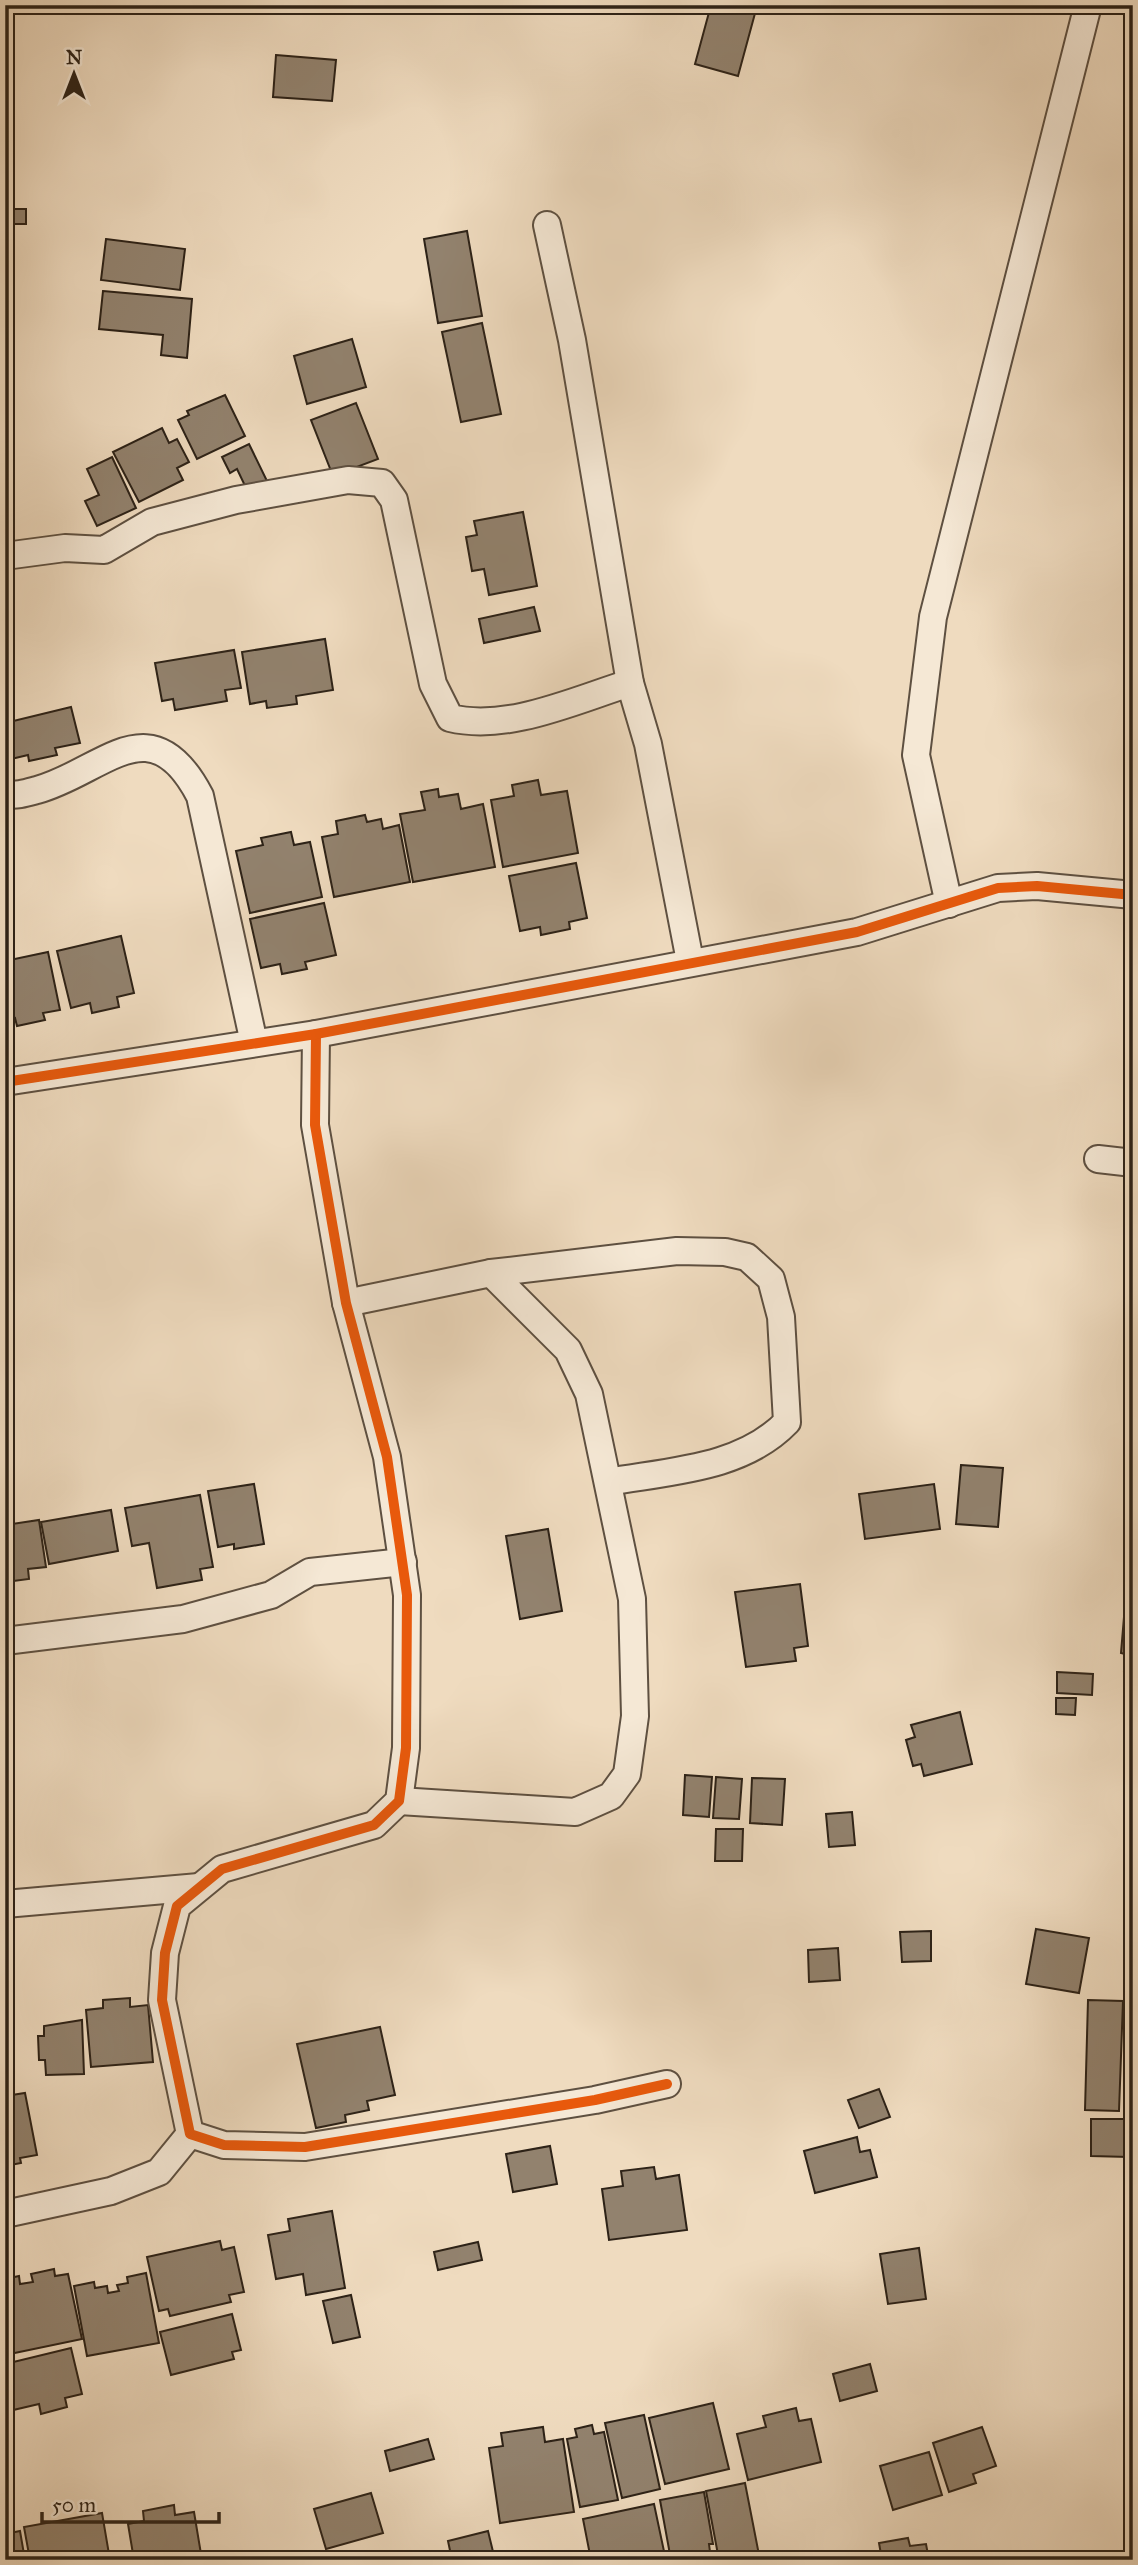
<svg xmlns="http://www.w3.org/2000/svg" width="1138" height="2565" font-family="'IM FELL Great Primer',serif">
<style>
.building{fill:#92826e;stroke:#2d2217;stroke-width:2}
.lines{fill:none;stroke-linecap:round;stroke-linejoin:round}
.street-casing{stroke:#5e5041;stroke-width:30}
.street{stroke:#f5e8d5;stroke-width:26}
.cycleway-casing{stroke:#f5e8d5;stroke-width:15}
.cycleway{stroke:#e8590c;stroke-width:10}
</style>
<rect width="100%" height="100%" fill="#efdbbf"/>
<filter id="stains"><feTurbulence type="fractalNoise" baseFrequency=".00286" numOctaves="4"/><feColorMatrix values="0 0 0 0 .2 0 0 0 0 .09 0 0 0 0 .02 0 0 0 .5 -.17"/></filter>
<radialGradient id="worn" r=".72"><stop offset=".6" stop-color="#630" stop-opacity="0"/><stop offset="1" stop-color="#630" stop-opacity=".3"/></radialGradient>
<!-- building -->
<g class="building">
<polygon points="711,5 757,6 738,76 695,64"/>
<polygon points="276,55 336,60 332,101 273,97"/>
<polygon points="7,209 26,209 26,224 6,224"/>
<polygon points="467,231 482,316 438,323 424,239"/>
<polygon points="106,239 185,249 180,290 101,280"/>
<polygon points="103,291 192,299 187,358 161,355 163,335 99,329"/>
<polygon points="482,323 501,414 461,422 442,332"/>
<polygon points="352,339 366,387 307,404 294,356"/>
<polygon points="225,395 245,436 197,459 178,420 189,415 187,411"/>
<polygon points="356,403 378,459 333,476 311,420"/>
<polygon points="162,428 169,443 177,439 189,462 177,468 183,480 139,502 113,452"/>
<polygon points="249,444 267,481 247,490 237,469 230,473 222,457"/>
<polygon points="112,457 136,508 97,526 85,501 99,495 87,469"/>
<polygon points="523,512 537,586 489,595 484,569 472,571 466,537 477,535 474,521"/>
<polygon points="534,607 540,631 484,643 479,619"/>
<polygon points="325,639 333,690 296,696 297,704 267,708 266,701 250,704 242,652"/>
<polygon points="234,650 241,688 225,690 227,701 175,710 173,699 162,701 155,663"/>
<polygon points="71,707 80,743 55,748 57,755 29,761 28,755 7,760 5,723"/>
<polygon points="538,780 541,795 567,791 578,853 503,867 491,800 514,796 512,785"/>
<polygon points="438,789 439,797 458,794 461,809 483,804 495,867 413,882 400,814 425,810 421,792"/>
<polygon points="365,815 367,822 381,819 383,829 399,825 410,882 334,897 322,837 338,834 336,821"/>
<polygon points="291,832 294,845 310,842 322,897 250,913 236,851 263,845 261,838"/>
<polygon points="576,863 587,918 569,922 570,929 541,935 540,927 520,931 509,876"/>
<polygon points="324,903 336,955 305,962 307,969 282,974 280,964 261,968 250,919"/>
<polygon points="121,936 134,993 117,997 119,1007 92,1013 90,1003 71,1008 57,951"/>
<polygon points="48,952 60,1010 43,1013 45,1020 17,1026 15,1018 5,1020 5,961"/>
<polygon points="961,1465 1003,1468 998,1527 956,1524"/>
<polygon points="254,1484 264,1544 234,1549 234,1544 218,1547 208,1491"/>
<polygon points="934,1484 940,1529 865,1539 859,1494"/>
<polygon points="200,1495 213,1567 200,1569 202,1580 157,1588 149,1543 132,1546 125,1508"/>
<polygon points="111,1510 118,1551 49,1564 41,1522"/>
<polygon points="39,1520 46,1567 28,1569 29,1579 5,1582 5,1525"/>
<polygon points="548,1529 562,1611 520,1619 506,1536"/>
<polygon points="800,1584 808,1646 794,1648 796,1661 746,1667 735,1592"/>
<polygon points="1124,1617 1133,1617 1133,1671 1124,1671 1125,1654 1121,1653"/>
<polygon points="1057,1672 1093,1674 1092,1695 1057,1693"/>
<polygon points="1056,1698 1076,1698 1075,1715 1056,1714"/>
<polygon points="960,1712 972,1764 924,1776 921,1764 913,1766 906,1740 915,1737 911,1725"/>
<polygon points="685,1775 712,1777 709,1817 683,1815"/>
<polygon points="716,1777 742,1779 739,1819 713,1818"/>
<polygon points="752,1778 785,1779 782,1825 750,1823"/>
<polygon points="852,1812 855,1845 829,1847 826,1814"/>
<polygon points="716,1829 743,1829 742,1861 715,1861"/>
<polygon points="1036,1929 1089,1938 1079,1993 1026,1984"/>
<polygon points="931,1931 931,1961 902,1962 900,1932"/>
<polygon points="838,1948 840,1980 809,1982 808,1950"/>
<polygon points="130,1998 130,2007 148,2005 153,2062 91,2067 86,2010 103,2008 103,2000"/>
<polygon points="1088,2000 1123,2001 1119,2111 1085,2110"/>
<polygon points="82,2020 84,2074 46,2075 45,2060 39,2060 38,2036 44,2036 44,2026"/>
<polygon points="380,2027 395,2095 367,2101 369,2110 345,2115 346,2122 316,2128 297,2044"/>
<polygon points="5,2041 13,2084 5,2085"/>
<polygon points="879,2089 890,2117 859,2128 848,2100"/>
<polygon points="25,2093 37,2155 20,2158 21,2163 5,2166 5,2096"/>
<polygon points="1091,2119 1130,2119 1129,2157 1091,2156"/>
<polygon points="857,2137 860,2152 870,2150 877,2177 815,2193 804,2151"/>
<polygon points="550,2146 557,2184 513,2192 506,2154"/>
<polygon points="654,2167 656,2179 679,2175 687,2230 609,2240 602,2189 623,2186 621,2171"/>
<polygon points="332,2211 345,2288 306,2295 303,2274 276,2279 268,2235 290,2231 288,2219"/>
<polygon points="220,2241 222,2250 234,2247 244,2292 229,2295 231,2302 170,2316 168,2309 159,2311 147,2257"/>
<polygon points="478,2242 482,2260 438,2270 434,2252"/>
<polygon points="919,2248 926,2299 888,2304 880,2254"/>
<polygon points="54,2269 55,2276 68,2274 82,2339 5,2355 5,2279 19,2276 20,2284 33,2282 31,2274"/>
<polygon points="146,2273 159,2343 87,2356 74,2286 94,2282 95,2288 107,2286 108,2293 119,2291 117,2285 128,2283 127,2277"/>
<polygon points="351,2295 360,2337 333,2343 323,2301"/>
<polygon points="232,2314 241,2350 232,2352 234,2359 171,2375 160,2332"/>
<polygon points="71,2348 82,2394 65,2398 67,2407 41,2414 39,2404 9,2411 5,2394 5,2364"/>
<polygon points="870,2364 877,2391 840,2401 833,2374"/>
<polygon points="713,2403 729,2469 665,2484 649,2418"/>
<polygon points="796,2408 799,2421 811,2419 821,2462 748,2480 737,2434 766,2427 763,2416"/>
<polygon points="644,2415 660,2489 622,2498 605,2423"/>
<polygon points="592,2425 594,2434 604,2432 618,2500 580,2507 567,2439 577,2437 575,2429"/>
<polygon points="543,2427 545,2442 563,2439 574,2512 500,2523 489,2448 503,2446 501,2433"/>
<polygon points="982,2427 996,2466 973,2474 976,2483 949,2492 933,2443"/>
<polygon points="428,2439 434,2459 390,2471 385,2451"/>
<polygon points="929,2452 942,2495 893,2510 880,2466"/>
<polygon points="745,2483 760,2560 719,2560 706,2491"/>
<polygon points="704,2492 713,2544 709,2544 711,2560 671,2560 660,2500"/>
<polygon points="371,2493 383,2533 326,2549 314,2509"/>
<polygon points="654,2504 665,2556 648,2560 591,2560 583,2519"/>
<polygon points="174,2505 175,2515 194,2512 202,2560 134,2560 128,2524 144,2521 143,2511"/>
<polygon points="102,2513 110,2560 30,2560 24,2527"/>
<polygon points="20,2531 25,2560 5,2560 5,2534"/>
<polygon points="488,2531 495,2560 452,2560 448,2541"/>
<polygon points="908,2538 910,2546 926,2544 929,2560 882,2560 879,2543"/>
</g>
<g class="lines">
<defs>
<g id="street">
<polyline points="547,225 572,340 630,683 648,744 690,961"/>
<path d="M5 556 65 548 104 550 152 522 236 500 348 480 382 483 394 500 433 684 450 718C508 732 575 700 630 683"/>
<path d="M5 794C17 796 26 793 37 790 103 772 151 702 200 796L254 1043"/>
<polyline points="949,904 916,755 933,617 1088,5"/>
<polyline points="316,1034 315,1125 346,1303 387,1457 407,1595 406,1748 399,1801 374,1825 222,1869 177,1906 165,1953 162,2000 190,2134 224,2145 305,2147 595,2100 667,2084"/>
<polyline points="5,1082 316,1034 857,932 998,888 1037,886 1133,895"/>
<polyline points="1098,1159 1133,1163"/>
<path d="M346 1303 491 1273 677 1251 725 1252 747 1257 771 1279 781 1317 787 1422C742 1469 669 1471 608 1482"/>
<polyline points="5,1641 183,1619 271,1595 310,1572 403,1562"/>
<polyline points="399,1801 575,1812 611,1796 627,1774 635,1716 632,1599 589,1394 568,1350 491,1273"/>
<polyline points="5,1904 199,1887"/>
<polyline points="5,2214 111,2191 159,2172 190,2134"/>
</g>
</defs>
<!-- street casing -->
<use href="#street" class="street-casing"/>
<!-- street -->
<use href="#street" class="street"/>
<defs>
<g id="cycleway">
<polyline points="316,1034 315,1125 346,1303 387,1457 407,1595 406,1748 399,1801 374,1825 222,1869 177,1906 165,1953 162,2000 190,2134 224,2145 305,2147 595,2100 667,2084"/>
<polyline points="5,1082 316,1034 857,932 998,888 1037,886 1133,895"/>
</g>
</defs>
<!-- cycleway casing -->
<use href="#cycleway" class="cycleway-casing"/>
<!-- cycleway -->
<use href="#cycleway" class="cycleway"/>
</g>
<!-- margin -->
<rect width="1138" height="2565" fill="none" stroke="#efdbbf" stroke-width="28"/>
<rect x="7" y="7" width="1124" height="2551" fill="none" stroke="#2d2217" stroke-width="3.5"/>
<rect x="14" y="14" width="1110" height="2537" fill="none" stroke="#2d2217" stroke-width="2"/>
<!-- north arrow -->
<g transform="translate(74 74)" stroke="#f5e8d5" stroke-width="5" paint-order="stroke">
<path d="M0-5L12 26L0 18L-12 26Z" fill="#2d2217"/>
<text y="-10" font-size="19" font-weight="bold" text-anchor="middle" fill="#2d2217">N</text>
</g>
<!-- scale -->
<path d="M42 2512v10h177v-10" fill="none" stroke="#2d2217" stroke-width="3.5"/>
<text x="52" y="2512" font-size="21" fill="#2d2217" stroke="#f5e8d5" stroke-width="5" paint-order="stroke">50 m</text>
<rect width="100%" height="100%" filter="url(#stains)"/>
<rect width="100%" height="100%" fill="url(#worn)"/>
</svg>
